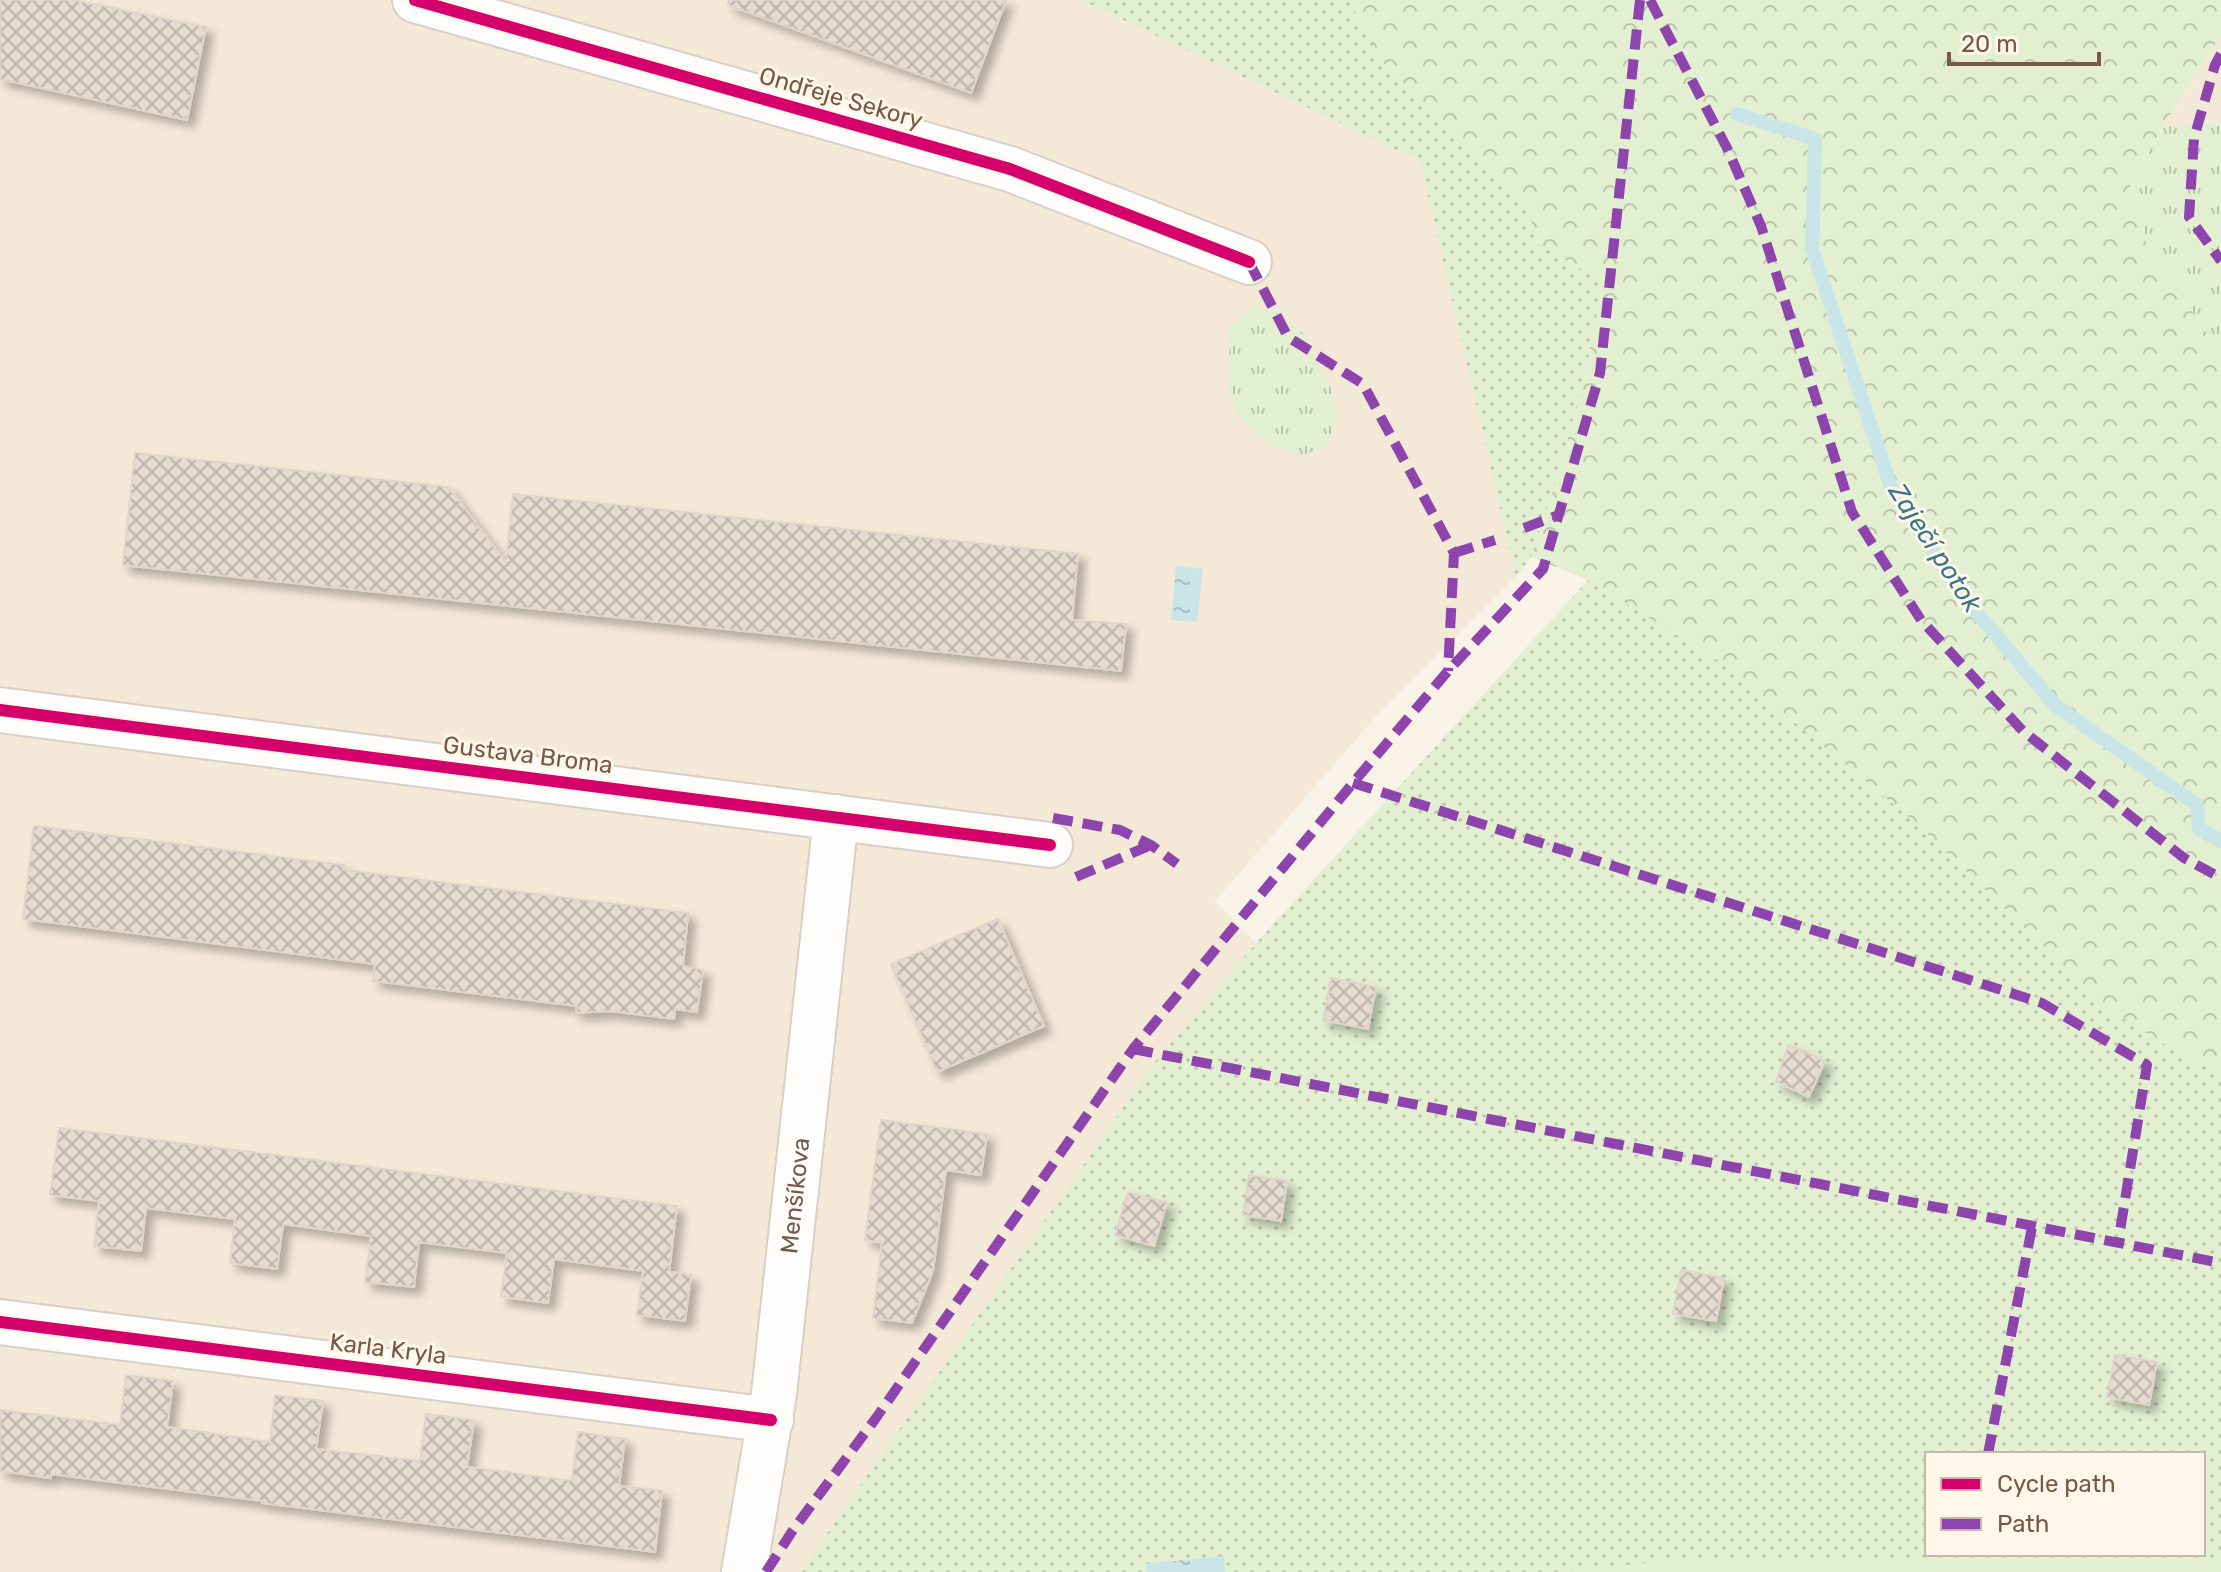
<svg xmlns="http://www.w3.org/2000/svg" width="2221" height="1572" font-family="Rubik,sans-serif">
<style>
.residential{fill:#f4e8d7}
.grass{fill:#e2efd1}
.forest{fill:url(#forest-crowns)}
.park{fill:url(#park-tufts)}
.garden{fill:url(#garden-dots);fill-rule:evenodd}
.water{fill:url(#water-ripples)}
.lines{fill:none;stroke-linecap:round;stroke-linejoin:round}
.stream{stroke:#c9e5e8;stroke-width:14}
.building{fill:url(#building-cross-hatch);stroke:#e1d5c9;stroke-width:2;filter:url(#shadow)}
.street-casing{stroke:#d9cfc5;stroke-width:48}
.street{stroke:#fefdfb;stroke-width:44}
.quiet{stroke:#8e44ad;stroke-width:10;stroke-dasharray:20 10;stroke-linecap:butt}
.cycleway-casing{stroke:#fff7e9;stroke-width:17}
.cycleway{stroke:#d6006c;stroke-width:12}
.labels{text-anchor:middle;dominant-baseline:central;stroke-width:6;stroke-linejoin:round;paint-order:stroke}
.street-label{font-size:24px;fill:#775946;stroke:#fff7e9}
.water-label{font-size:26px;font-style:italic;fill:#3b7784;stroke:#fff7e9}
</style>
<defs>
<pattern id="forest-crowns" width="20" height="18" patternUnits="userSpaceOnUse" patternTransform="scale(2)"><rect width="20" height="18" fill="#e2efd1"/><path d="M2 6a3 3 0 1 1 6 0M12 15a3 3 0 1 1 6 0" fill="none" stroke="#bcc5ab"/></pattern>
<pattern id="park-tufts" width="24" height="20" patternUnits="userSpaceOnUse" patternTransform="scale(2)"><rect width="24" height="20" fill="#e2efd1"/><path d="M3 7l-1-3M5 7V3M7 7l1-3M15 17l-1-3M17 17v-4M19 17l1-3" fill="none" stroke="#bcc5ab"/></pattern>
<pattern id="garden-dots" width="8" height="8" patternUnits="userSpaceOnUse" patternTransform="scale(2)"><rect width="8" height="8" fill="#e2efd1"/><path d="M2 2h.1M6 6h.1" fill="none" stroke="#bcc5ab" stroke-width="1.8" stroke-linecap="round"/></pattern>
<pattern id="water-ripples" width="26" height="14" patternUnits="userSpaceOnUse" patternTransform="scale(2)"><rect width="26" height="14" fill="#c9e5e8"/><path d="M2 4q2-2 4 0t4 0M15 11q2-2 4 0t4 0" fill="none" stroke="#a8bdbe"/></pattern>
<pattern id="building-cross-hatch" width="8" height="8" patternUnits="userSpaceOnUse" patternTransform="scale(2)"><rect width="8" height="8" fill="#e4dacf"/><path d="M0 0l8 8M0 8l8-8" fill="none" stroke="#beb4aa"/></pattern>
<filter id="shadow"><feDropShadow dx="7" dy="7" stdDeviation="4" flood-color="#0004"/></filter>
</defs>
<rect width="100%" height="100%" fill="#f8f2e7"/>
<!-- residential -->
<g class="residential">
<polygon points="0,0 1081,0 1420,161 1516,577 1387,704 1215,901 1256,943 1154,1063 800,1572 0,1572"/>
<polygon points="2221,35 2221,122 2164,127"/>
</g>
<!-- grass -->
<polygon class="grass" points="2195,1560 2221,1561 2221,1572 1559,1572 1656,1562"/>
<!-- forest -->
<polygon class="forest" points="1349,0 2221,0 2221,35 2129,181 2148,248 2218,349 2221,349 2221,1074 2192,1061 2110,1011 1917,824 1728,667 1588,580 1531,557 1559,472 1587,365 1602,281 1539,245 1527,207 1503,178 1454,134 1385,65"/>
<!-- park -->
<g class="park">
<polygon points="2221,122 2221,349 2218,349 2148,248 2129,181 2164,127"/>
<polygon points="1253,305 1276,312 1303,333 1331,389 1338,420 1326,447 1299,456 1267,444 1236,413 1228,382 1230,328"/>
</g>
<!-- garden -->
<g class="garden">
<polygon points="1081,0 1349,0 1385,65 1454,134 1503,178 1527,207 1539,245 1602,281 1587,365 1559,472 1531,557 1516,577 1420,161"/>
<path d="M1588 580 1728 667 1917 824 2110 1011 2192 1061 2221 1074V1561L1656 1562 1559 1572H800L1154 1063 1256 943ZM1927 1454H2203V1554H1927Z"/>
</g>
<!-- water -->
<g class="water">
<polygon points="1176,566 1203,569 1197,622 1171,620"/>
<polygon points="1224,1556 1225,1572 1147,1572 1146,1564"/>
</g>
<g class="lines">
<!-- stream -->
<polyline class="stream" points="1737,114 1815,139 1812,249 1891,487 1961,594 2055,705 2197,805 2199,829 2221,841"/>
</g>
<!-- building -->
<g class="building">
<polygon points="0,0 74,0 206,27 187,120 0,79"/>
<polygon points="729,0 1006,0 971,93 728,5"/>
<polygon points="135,453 448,487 506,562 513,494 1078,554 1072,620 1126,624 1121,671 123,565"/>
<polygon points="34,826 344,865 343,870 688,913 683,966 703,970 697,1012 675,1009 674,1019 610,1011 576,1013 577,1006 373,981 375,964 23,919"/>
<polygon points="998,919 1044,1026 937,1072 891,964"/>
<polygon points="1331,978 1376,987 1368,1029 1323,1020"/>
<polygon points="1788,1045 1825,1061 1809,1097 1776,1082"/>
<polygon points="881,1120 987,1134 981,1175 946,1170 933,1271 912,1323 873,1318 882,1243 865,1240"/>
<polygon points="59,1128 677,1206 669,1272 691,1275 685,1321 637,1315 643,1271 554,1259 548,1303 501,1297 507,1253 419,1242 414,1287 365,1282 371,1236 283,1224 277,1269 230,1263 235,1219 146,1208 141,1251 94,1246 99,1201 50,1195"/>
<polygon points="1249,1175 1287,1181 1281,1221 1243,1215"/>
<polygon points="1128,1192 1167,1203 1154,1246 1115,1235"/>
<polygon points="1681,1270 1724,1278 1716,1321 1673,1314"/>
<polygon points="2115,1355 2157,1362 2149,1405 2107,1397"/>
<polygon points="126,1375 173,1381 167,1427 270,1442 275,1395 323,1401 316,1449 420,1461 426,1414 474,1420 467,1467 572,1481 578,1432 625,1439 619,1486 662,1491 655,1552 262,1503 263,1501 51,1474 51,1478 0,1471 0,1410 120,1425"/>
</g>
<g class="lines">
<defs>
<g id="street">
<polyline points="415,0 1010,169 1249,262"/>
<polyline points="0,710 1050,845"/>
<polyline points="0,1322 771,1420"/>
<path id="s1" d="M744 1572 774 1394 836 817"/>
</g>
</defs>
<!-- street casing -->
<use href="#street" class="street-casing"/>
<!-- street -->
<use href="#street" class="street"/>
<!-- quiet -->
<g class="quiet">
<polyline points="1650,0 1727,148 1761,226 1852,512 1921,620 2023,731 2184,858 2221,878"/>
<polyline points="2221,54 2215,65 2194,138 2189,217 2221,261"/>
<polyline points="1249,262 1288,337 1363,384 1454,553 1448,671"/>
<polyline points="1524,528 1559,515"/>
<polyline points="1454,553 1495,540"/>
<polyline points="1353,783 2042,1003 2147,1065 2118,1243"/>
<polyline points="1053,818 1120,830 1151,845 1177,864"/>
<polyline points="1076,877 1151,845"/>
<polyline points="1133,1049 2221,1263"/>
<polyline points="1988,1454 2032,1227"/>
<polyline points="766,1572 793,1530 876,1418 1133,1049 1353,783 1448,671 1543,569 1600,373 1640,0"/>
</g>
<defs>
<g id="cycleway">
<polyline points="415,0 1010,169 1249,262"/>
<polyline points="0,710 1050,845"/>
<polyline points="0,1322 771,1420"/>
</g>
</defs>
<!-- cycleway casing -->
<use href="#cycleway" class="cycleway-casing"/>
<!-- cycleway -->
<use href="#cycleway" class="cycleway"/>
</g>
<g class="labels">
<!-- street labels -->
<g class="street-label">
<text transform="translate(841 98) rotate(16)">Ondřeje Sekory</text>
<text transform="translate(528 755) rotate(7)">Gustava Broma</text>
<text stroke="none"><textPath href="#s1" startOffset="380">Menšíkova</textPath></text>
<text transform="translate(388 1349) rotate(7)">Karla Kryla</text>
</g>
<!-- water labels -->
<g class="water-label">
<text transform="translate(1935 548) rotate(57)">Zaječí potok</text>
</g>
</g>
<!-- legend -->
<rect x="1925" y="1452" width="280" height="104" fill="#fff7e9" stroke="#c9b8a8" stroke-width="2"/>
<rect x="1941" y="1478" width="40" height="12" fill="#d6006c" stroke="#c9b8a8" stroke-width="2"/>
<text x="1997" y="1492" font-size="24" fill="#775946">Cycle path</text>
<rect x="1941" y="1518" width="40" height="12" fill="#8e44ad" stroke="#c9b8a8" stroke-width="2"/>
<text x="1997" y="1532" font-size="24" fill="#775946">Path</text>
<!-- scale -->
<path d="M1949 52v12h150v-12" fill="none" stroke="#775946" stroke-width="4"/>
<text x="1961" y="52" font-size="24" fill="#775946" stroke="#fff7e9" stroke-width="6" paint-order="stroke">20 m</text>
</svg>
